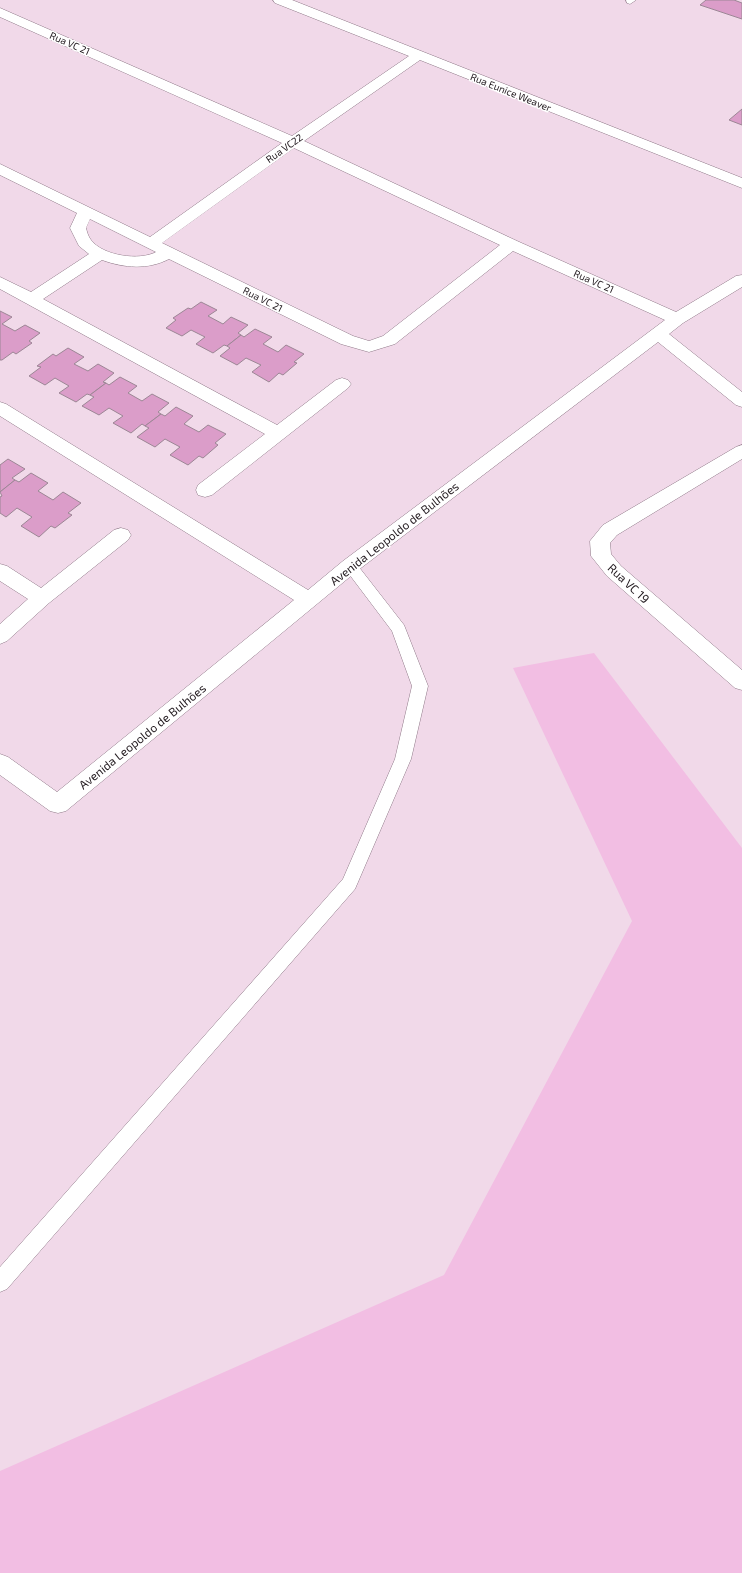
<svg xmlns="http://www.w3.org/2000/svg" width="742" height="1573" font-family="'Exo 2',sans-serif">
<style>
.green{fill:#f2bee3}
.building{fill:#db9dc9;stroke:#9c8695}
.lines{fill:none;stroke-linecap:round;stroke-linejoin:round}
.lane-casing{stroke:#8f7988;stroke-width:1}
.street-casing{stroke:#8f7988;stroke-width:1}
.lane{fill:#fff;fill-rule:evenodd}
.street{fill:#fff;fill-rule:evenodd}
.labels{text-anchor:middle;dominant-baseline:central;stroke-width:3;stroke-linejoin:round;paint-order:stroke}
.far-street-label{font-size:10px;fill:#221a1f;stroke:#fff}
.street-label{font-size:12px;fill:#221a1f;stroke:#fff}
</style>
<rect width="100%" height="100%" fill="#f1d9e9"/>
<!-- green -->
<polygon class="green" points="594,653 742,848 742,1573 0,1573 0,1471 444,1275 632,921 513,668"/>
<!-- building -->
<g class="building">
<polygon points="706,0 734,0 742,3 742,19 700,5"/>
<polygon points="742,109 742,125 729,120"/>
<polygon points="201,302 217,310 208,316 223,324 231,317 248,325 238,333 241,335 227,346 224,345 213,353 196,344 205,337 191,330 182,336 166,328 176,320 173,318 188,308 191,309"/>
<polygon points="0,311 12,317 2,324 15,331 25,325 40,333 29,341 32,343 16,354 13,352 2,360 0,360"/>
<polygon points="255,329 272,337 263,344 278,352 286,345 304,354 294,362 297,363 283,375 279,373 269,382 252,372 261,365 246,358 237,365 220,356 230,348 227,346 241,335 244,337"/>
<polygon points="68,348 84,357 74,364 88,371 98,364 114,373 103,382 106,383 90,395 87,394 76,402 59,393 69,386 55,378 45,385 29,376 41,367 37,366 53,354 56,356"/>
<polygon points="120,377 137,386 128,393 142,401 152,394 169,403 158,412 161,414 145,426 142,424 131,433 113,423 123,416 109,408 99,415 82,406 94,397 90,395 106,383 109,385"/>
<polygon points="176,407 193,416 184,424 199,432 208,425 226,434 215,443 218,445 203,458 199,456 188,465 170,455 180,447 165,439 155,447 137,437 149,428 145,426 161,414 165,416"/>
<polygon points="8,459 25,469 12,478 15,480 0,492 0,465"/>
<polygon points="31,473 48,483 38,491 53,500 63,492 81,503 68,513 72,515 55,528 51,526 39,537 21,526 32,517 17,508 6,517 0,513 0,497 2,496 0,492 15,480 19,482"/>
</g>
<g class="lines">
<defs>
<g id="lane">
<polygon points="626,0 636,0 630,4 627,3"/>
<polygon points="350,561 355,562 404,625 428,686 411,759 355,889 7,1289 0,1292 0,1267 343,879 395,759 412,686 392,631 343,566 345,562"/>
</g>
<g id="street">
<path d="M273 0H292L742 178V188L420 60 304 141 517 241 676 312 736 276 742 275V287L683 323 669 334 742 392V407L736 405 658 342 357 571 66 811 58 813 50 811 0 775V754L8 757 57 792 294 600 0 416V402L6 404 308 590 343 561 665 320 513 251 395 344 369 352 341 344 169 259C148 270 124 268 102 260L43 299 277 425 336 380 342 378 348 380 351 384 348 388 212 495 205 497 198 495 196 490 198 485 265 434 0 289V277L31 292 89 254 79 246 70 228 77 213 0 175V164L150 237 282 143 0 17V8L292 136 409 56 275 3ZM294 148 500 245 383 336 369 341 353 336 162 243ZM90 219 156 252C140 261 103 256 91 240 88 236 87 232 86 228Z"/>
<polygon points="742,445 742,459 617,535 610,543 611,554 621,566 742,670 742,690 735,688 607,576 591,556 590,541 603,525 736,447"/>
<polygon points="121,528 128,530 131,535 128,540 49,603 7,641 0,644 0,624 28,599 0,581 0,564 7,566 41,588 114,530"/>
</g>
</defs>
<!-- lane casing -->
<use href="#lane" class="lane-casing"/>
<!-- street casing -->
<use href="#street" class="street-casing"/>
<!-- lane -->
<use href="#lane" class="lane"/>
<!-- street -->
<use href="#street" class="street"/>
</g>
<g class="labels">
<!-- far-street labels -->
<g class="far-street-label">
<text transform="translate(70 43) rotate(24)">Rua VC 21</text>
<text transform="translate(511 92) rotate(22)">Rua Eunice Weaver</text>
<text transform="translate(284 148) rotate(-35)">Rua VC22</text>
<text transform="translate(594 281) rotate(24)">Rua VC 21</text>
<text transform="translate(263 299) rotate(27)">Rua VC 21</text>
</g>
<!-- street labels -->
<g class="street-label">
<text transform="translate(394 533) rotate(-38)">Avenida Leopoldo de Bulhões</text>
<text transform="translate(629 583) rotate(43)">Rua VC 19</text>
<text transform="translate(142 736) rotate(-39)">Avenida Leopoldo de Bulhões</text>
</g>
</g>
</svg>
